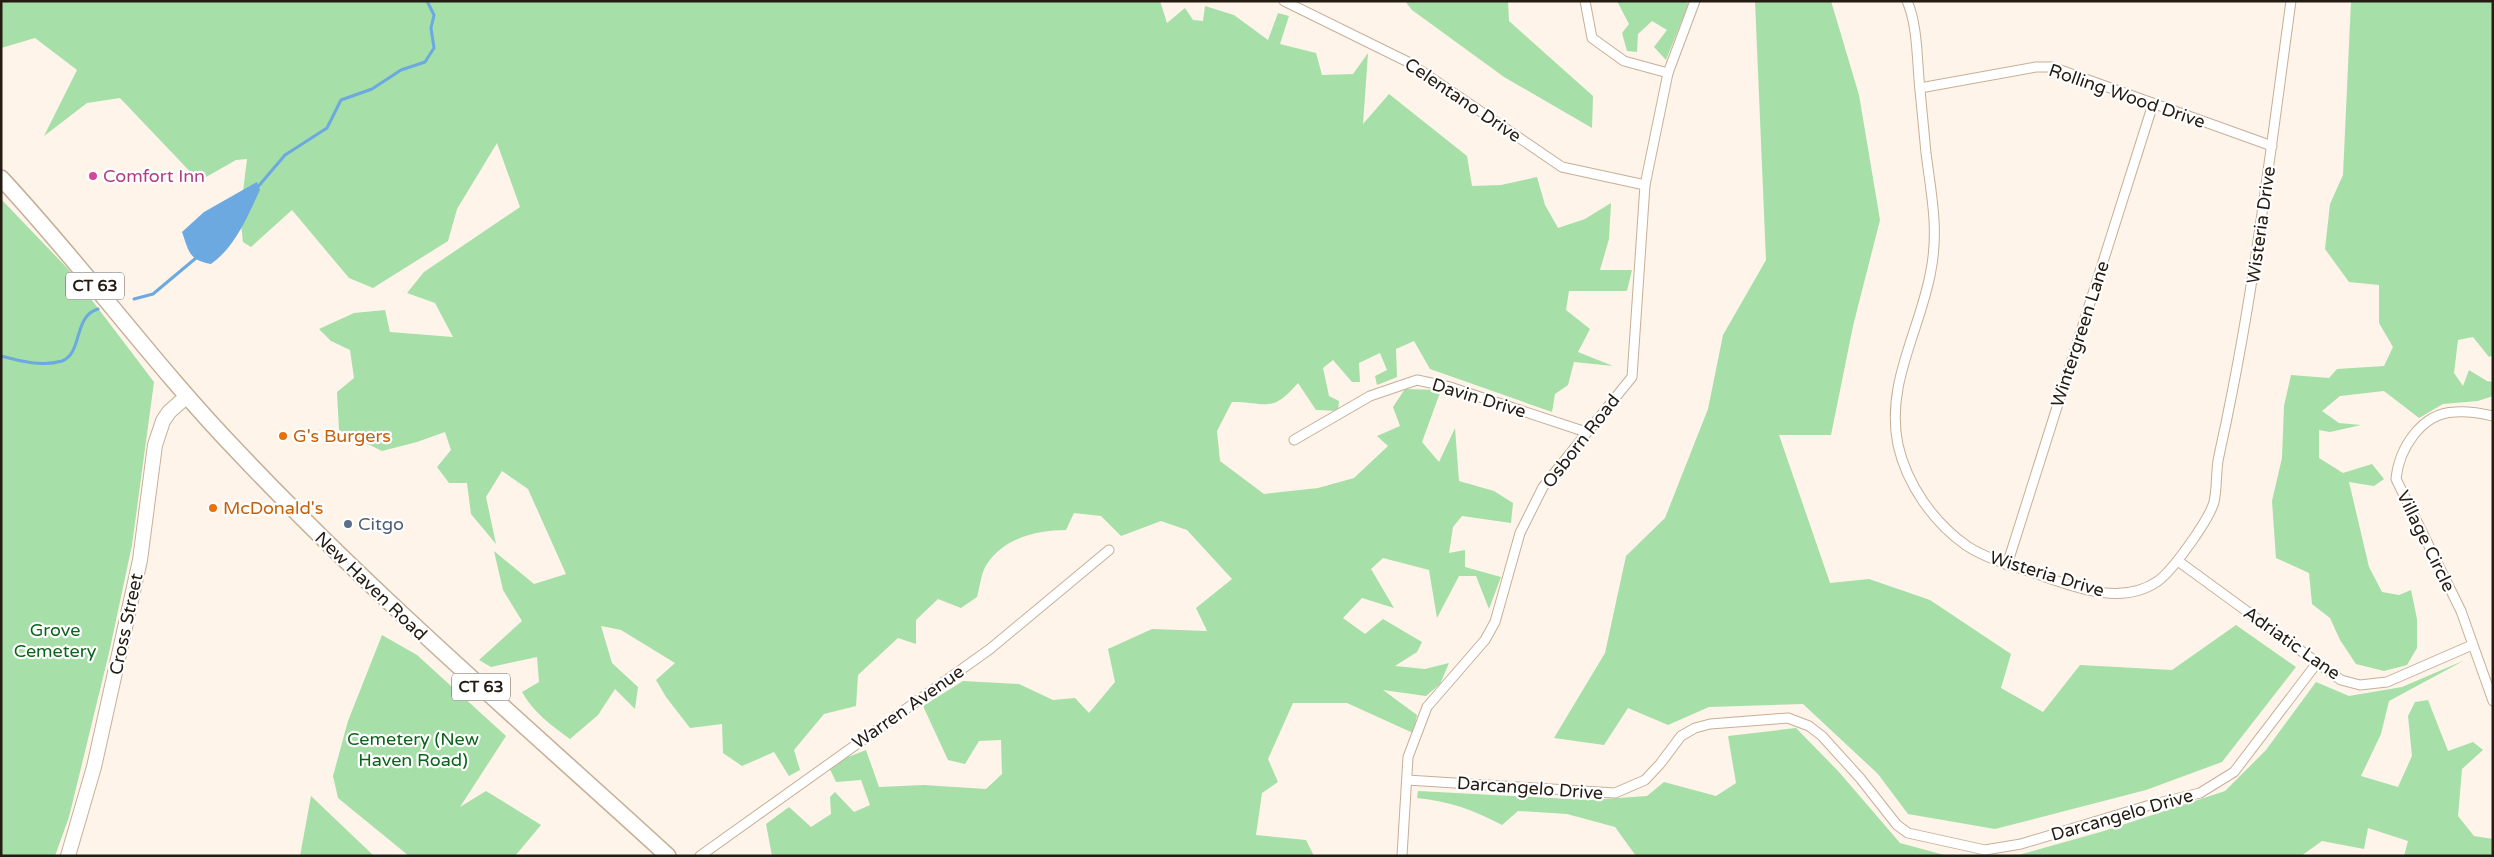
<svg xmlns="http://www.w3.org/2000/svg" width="2494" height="857" font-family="'Varela Round',sans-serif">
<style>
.green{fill:#a6dfa7}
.water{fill:#6ba9e0}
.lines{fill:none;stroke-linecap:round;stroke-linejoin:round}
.stream{stroke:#6ba9e0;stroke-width:3}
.street-casing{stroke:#c7af96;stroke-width:11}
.secondary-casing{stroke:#c7af96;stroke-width:16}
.primary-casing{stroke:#c7af96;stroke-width:18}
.street{stroke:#fff;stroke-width:9}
.secondary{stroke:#fff;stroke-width:14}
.primary{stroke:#fff;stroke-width:15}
.hotel-dot{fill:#d1479c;stroke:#fff;stroke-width:2}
.food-dot{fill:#e8710a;stroke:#fff;stroke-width:2}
.service-dot{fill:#5c6f8a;stroke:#fff;stroke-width:2}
.labels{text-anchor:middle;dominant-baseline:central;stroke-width:4.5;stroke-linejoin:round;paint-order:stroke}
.shield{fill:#fff;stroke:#665f59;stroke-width:1}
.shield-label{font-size:16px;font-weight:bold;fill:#241b12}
.street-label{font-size:18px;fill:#241b12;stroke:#fff}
.hotel-label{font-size:18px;fill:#b23c85;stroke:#fff;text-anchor:start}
.food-label{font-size:18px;fill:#c56008;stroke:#fff;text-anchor:start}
.service-label{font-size:18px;fill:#4e5e75;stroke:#fff;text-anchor:start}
.park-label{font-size:18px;fill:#0b641a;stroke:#fff}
</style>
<rect width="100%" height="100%" fill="#fef4ea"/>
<!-- green -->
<g class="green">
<path d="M1 1H1160L1167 23 1185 8 1193 20 1203 21 1205 6 1234 15 1268 40 1278 13 1289 16 1280 44 1316 53 1322 75 1353 74 1368 53 1363 124 1389 94 1467 156 1472 186 1501 185 1537 177 1545 205 1558 228 1585 219 1611 203 1609 239 1600 270H1632L1627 291H1569L1566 310 1590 329 1578 352 1613 366 1574 362 1568 385 1555 394 1552 412 1430 369 1414 341 1396 349 1397 377 1377 385 1375 376 1387 370 1380 353 1359 363 1360 382H1352L1333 360 1323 368 1329 396 1339 401 1338 411 1316 410 1298 383C1271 414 1268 402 1232 402L1217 431 1220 461 1264 494 1318 488 1354 478 1388 446 1377 436 1400 426 1393 407 1405 389 1441 390 1422 442 1439 462 1455 428 1459 481 1494 491 1513 503 1511 523 1462 516 1453 527 1449 553 1465 550V567L1501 577 1489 609 1476 576H1459L1437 618 1429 570 1383 558 1371 569 1394 608 1362 598 1343 618 1365 634 1383 619 1422 642 1417 652 1395 666 1425 669 1449 663 1440 684 1426 696 1383 690 1417 715 1413 733 1347 703H1293L1268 759 1278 782 1262 793 1256 835 1306 840 1314 856H772L766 824 789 807 811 827 831 814 830 797 835 792 854 812 870 805 861 780 836 782 828 765 866 750 879 787 924 785 986 789 1002 774 1001 740 979 741 965 764 948 760 923 706 963 681 1019 684 1053 700 1075 698 1089 713 1115 682 1108 649 1152 629 1207 631 1196 608 1232 579 1187 530 1161 521 1121 536 1101 516 1074 513 1066 530C1037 530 1004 538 987 564 981 572 980 587 977 597L961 608 938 599 916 620V644L898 638 858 675 856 706 824 714 794 750 800 770 789 776 774 752 742 766 723 753 722 724 690 728 666 697 656 680 675 663 621 630 601 626 612 663 638 687 635 709 615 689 598 715 570 739C552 726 533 712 522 692L539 682 537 657 491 667 479 660 522 621 503 590 494 551 534 584 566 574 528 489 502 471 486 497 496 544 471 514 467 483H449L437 467 451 450 445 432 417 442 382 451 339 430 337 392 354 378 350 350 331 341 319 329 354 313 385 310 390 332 453 337 435 303 407 293 424 272 520 207 497 143 457 209 448 241 373 288 349 278 292 210 251 247 243 242 240 216 247 159 236 160 199 181 120 98 87 103 44 136 77 70 35 38 1 48Z"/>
<polygon points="1405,1 1508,1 1509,21 1593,96 1592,128 1504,77 1412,10"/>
<polygon points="1617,1 1684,1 1689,3 1666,60 1654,47 1667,30 1652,21 1638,34 1637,52 1627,51 1622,33 1629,24"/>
<polygon points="1755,1 1831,1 1859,95 1880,220 1853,326 1831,435 1779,435 1830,583 1869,579 1930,600 2011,654 2001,688 2043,712 2080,665 2172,670 2236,625 2296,667 2222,762 2146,790 1995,829 1908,814 1878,774 1803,704 1709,707 1668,725 1628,708 1604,745 1554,738 1605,653 1626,556 1665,518 1708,409 1723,335 1766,260"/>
<polygon points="2351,1 2493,1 2493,355 2489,357 2473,337 2458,340 2454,373 2463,386 2469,370 2487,381 2493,382 2493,396 2478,401 2443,404 2419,418 2384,391 2340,396 2322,411 2339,423 2361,425 2330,432 2319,430 2319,458 2343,473 2372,464 2384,479 2374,486 2349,482 2369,567 2382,592 2399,595 2411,590 2417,619 2417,648 2407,665 2384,671 2356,664 2340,640 2330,618 2312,604 2309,573 2276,558 2272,501 2282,458 2284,406 2291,375 2329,378 2337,369 2384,366 2393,347 2379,323 2379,285 2349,282 2325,249 2330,204 2343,175"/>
<polygon points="1,199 69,270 154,382 132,545 109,653 69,817 55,856 1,856"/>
<polygon points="382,635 417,655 506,736 460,807 486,791 541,825 515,856 409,856 338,798 333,776 348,721"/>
<polygon points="2465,660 2389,701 2381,734 2361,776 2398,787 2412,756 2408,716 2415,702 2428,700 2448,751 2473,742 2483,750 2462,769 2458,816 2474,836 2493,839 2493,856 2404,856 2408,841 2368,828 2364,849 2322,841 2301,856 2015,856 2104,831 2225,791 2266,750 2316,682 2349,696 2402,687"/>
<path d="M1796 728 1839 772 1900 843 1948 856H1636L1615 827 1567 814 1518 811 1502 825C1474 810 1449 801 1417 798L1418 791 1589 800 1647 796 1664 782 1716 796 1736 783 1728 736Z"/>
<polygon points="311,796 374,856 300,856"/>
</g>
<!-- water -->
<path class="water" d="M257 182 260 190C247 217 236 246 211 264 189 260 189 252 182 232L204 212Z"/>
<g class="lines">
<!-- stream -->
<g class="stream">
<polyline points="256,189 285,155 327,128 341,100 372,89 401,70 425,62 434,48 431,28 434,15 427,1"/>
<polyline points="134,299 153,294 196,258"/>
<path d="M1 356C20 361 42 367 62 361 83 353 73 316 98 309"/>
</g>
<defs>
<g id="street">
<polyline points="1284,1 1408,62 1562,167 1645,185"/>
<polyline points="1585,1 1592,38 1624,61 1668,73"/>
<path d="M1907 1C1918 25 1917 64 1920 90 1922 111 1924 132 1926 153 1931 193 1939 229 1931 270 1921 329 1885 383 1898 445 1907 485 1934 523 1967 546 1984 557 2006 564 2025 570 2066 583 2118 609 2158 581 2173 570 2209 520 2214 502 2217 489 2216 474 2218 461 2221 445 2225 429 2228 413 2256 277 2272 139 2291 1"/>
<polyline points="1920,88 2036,67 2052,67 2272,146"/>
<path d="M2493 416C2480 413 2467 411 2455 412 2421 413 2399 449 2396 479L2461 611 2493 701"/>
<polyline points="1294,440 1370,396 1417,380 1450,387 1586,432"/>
<polyline points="2178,561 2341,680 2360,685 2387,682 2472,645"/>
<polyline points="2007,565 2153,104"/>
<polyline points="1407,780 1615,793 1645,780 1660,764 1681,736 1695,728 1710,724 1788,718 1809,726 1822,736 1860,778 1897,825 1908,833 1985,850 2021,844 2150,805 2200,793 2234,772 2317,663"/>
<polyline points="700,856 990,649 1109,550"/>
<polyline points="1402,856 1408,757 1427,707 1485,640 1495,622 1520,533 1543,487 1632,377 1645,185 1668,73 1695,1"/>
</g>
<polyline id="secondary" points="68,856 94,767 140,560 155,445 163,421 169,412 186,397"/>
<path id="primary" d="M1 178C84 267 155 366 239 453 374 596 523 723 668 856"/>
</defs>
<!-- street casing -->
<use href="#street" class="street-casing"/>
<!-- secondary casing -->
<use href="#secondary" class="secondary-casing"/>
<!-- primary casing -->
<use href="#primary" class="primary-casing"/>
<!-- street -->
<use href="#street" class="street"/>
<!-- secondary -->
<use href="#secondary" class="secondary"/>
<!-- primary -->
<use href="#primary" class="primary"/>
</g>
<!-- markers -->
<circle class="hotel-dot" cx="93" cy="176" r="5"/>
<g class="food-dot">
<circle cx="283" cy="436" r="5"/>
<circle cx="213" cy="508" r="5"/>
</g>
<circle class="service-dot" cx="348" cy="524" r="5"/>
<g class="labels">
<!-- shield labels -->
<g class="shield">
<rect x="66" y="272.5" width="58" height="27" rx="4"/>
<rect x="452" y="673.5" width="58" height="27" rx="4"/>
</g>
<g class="shield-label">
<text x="95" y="286">CT 63</text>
<text x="481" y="687">CT 63</text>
</g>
<!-- street labels -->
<g class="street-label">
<text transform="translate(2127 96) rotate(19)">Rolling Wood Drive</text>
<text transform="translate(1463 100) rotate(34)">Celentano Drive</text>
<text transform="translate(2261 225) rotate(-82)">Wisteria Drive</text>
<text transform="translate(2080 334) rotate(-72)">Wintergreen Lane</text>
<text transform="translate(1479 398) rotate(17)">Davin Drive</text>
<text transform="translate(1581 441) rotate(-52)">Osborn Road</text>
<text transform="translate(2426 541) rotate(64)">Village Circle</text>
<text transform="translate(2047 574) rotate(17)">Wisteria Drive</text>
<text transform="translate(371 586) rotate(44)">New Haven Road</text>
<text transform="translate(126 624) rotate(-78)">Cross Street</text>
<text transform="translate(2292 643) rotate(35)">Adriatic Lane</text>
<text transform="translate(908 707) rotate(-35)">Warren Avenue</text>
<text transform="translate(1530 788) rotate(4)">Darcangelo Drive</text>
<text transform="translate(2122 815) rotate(-16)">Darcangelo Drive</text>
</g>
<!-- hotel labels -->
<g class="hotel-label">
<text x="103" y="176">Comfort Inn</text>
</g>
<!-- food labels -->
<g class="food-label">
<text x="293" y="436">G's Burgers</text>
<text x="223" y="508">McDonald's</text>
</g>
<!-- service labels -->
<g class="service-label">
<text x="358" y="524">Citgo</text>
</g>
<!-- park labels -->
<g class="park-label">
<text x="55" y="630">Grove<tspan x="55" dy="21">Cemetery</tspan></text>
<text x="413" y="739">Cemetery (New<tspan x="413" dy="21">Haven Road)</tspan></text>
</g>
</g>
<!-- border -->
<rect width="2494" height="857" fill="none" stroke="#241b12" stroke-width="5"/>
</svg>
